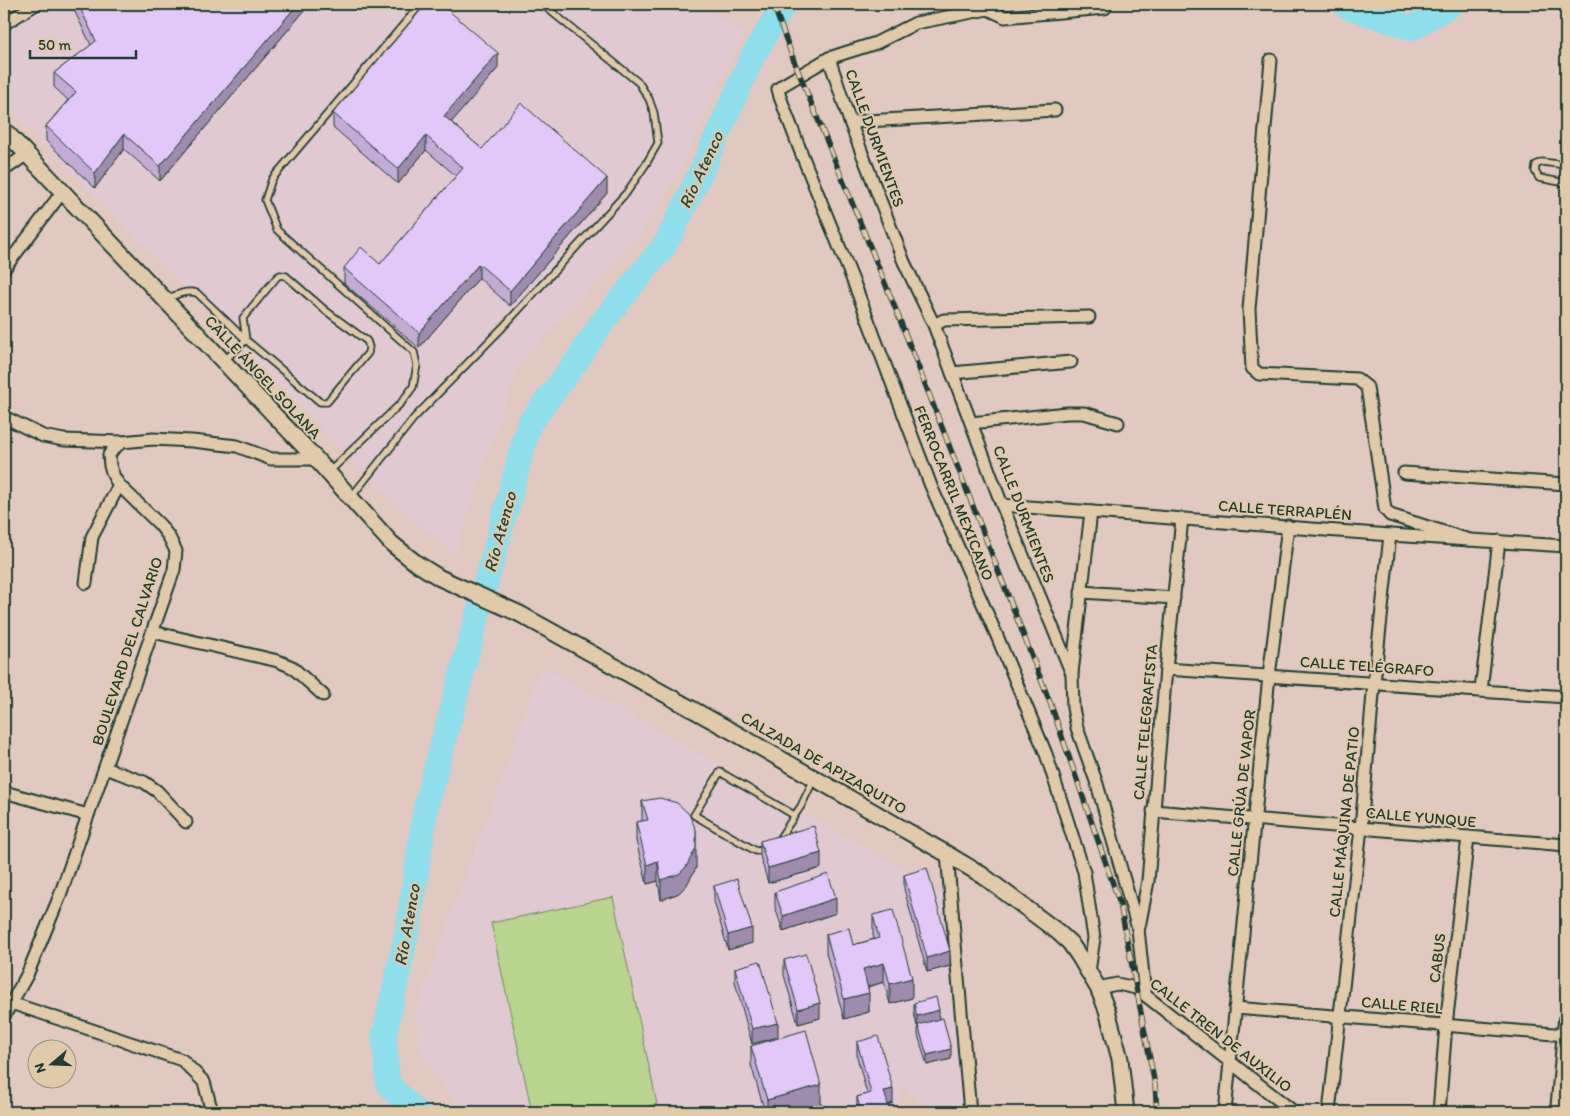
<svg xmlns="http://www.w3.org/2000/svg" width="1570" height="1116" font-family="Itim,sans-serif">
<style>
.built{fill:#e1c9d2}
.grass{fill:#bad58d;stroke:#6c8960}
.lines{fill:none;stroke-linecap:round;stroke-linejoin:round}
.river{stroke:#8fdeec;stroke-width:25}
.service-casing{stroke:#1f3d34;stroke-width:9}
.minor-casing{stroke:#1f3d34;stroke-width:15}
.tertiary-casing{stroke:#1f3d34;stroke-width:18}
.secondary-casing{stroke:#1f3d34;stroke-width:19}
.service{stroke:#e1caaa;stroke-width:5.5}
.minor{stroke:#e1caaa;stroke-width:11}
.tertiary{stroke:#e1caaa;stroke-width:14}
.secondary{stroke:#e1caaa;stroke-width:15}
.rail-casing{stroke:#1f3d34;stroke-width:5.5}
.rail{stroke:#e1caaa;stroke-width:4;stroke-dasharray:11;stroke-linecap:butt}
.wall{fill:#c2acd5;stroke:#1f3d34}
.shaded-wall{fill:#9e8cae;stroke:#1f3d34}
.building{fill:#e1c8f8;stroke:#1f3d34}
.labels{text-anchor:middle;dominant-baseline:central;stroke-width:4;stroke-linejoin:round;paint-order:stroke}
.street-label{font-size:16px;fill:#1f3d34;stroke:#e1caaa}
.water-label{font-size:18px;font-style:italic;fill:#25453d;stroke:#e1caaa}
</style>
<rect width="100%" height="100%" fill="#e1c9c1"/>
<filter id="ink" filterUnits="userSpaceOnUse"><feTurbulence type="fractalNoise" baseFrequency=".02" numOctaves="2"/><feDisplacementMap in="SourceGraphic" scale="10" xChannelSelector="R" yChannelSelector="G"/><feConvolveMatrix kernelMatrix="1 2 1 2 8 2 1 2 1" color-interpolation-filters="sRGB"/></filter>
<g filter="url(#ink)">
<!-- built -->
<g class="built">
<polygon points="40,4 698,4 745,33 714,93 682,166 641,234 517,368 455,553 394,503 4,103 4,26"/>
<polygon points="543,666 947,894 963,1112 929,1112 902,1086 898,1112 462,1112 419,1051 417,1009"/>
</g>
<!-- grass -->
<polygon class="grass" points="613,897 657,1104 621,1112 532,1112 491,923"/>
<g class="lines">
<!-- river -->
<g class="river">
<polyline points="1345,4 1346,6 1412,28 1452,4"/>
<polyline points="416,1112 388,1084 384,1036 409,923 426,806 529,424 576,362 600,325 667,242 700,174 753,56 784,4"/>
</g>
<defs>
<g id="service">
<polyline points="1566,165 1542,162 1536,165 1535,171 1539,178 1566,183"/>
<polyline points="1562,183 1566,173"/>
<path d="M166 299C176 295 185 290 197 293L246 340 320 402H327L368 353 369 347 367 341 326 311 286 276 280 275 277 277 243 318 246 340 224 361"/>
<polyline points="328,473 401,403 413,387 417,365 414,352 277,230 265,200 272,179 421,4"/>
<polyline points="352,496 414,418 503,327 627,192 646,164 658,143 654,113 649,99 639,83 542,4"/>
<polyline points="777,842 801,806 814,779"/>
<polyline points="766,850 756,851 694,815 720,772 794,815"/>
</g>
<g id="minor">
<polyline points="4,24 36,4"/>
<polyline points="829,58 850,122 904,262 934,325 1002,505 1072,674 1073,708 1077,728 1097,784 1138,929 1145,994"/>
<polyline points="1271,60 1249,309 1252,368 1259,374 1357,379 1367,387 1385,509 1390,515 1469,540"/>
<polyline points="850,122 1055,110"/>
<polyline points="4,170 27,154"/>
<polyline points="4,269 63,191"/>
<polyline points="934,325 944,320 1089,317"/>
<polyline points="952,373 1071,362"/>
<polyline points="4,417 43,436 64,440 122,442"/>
<polyline points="971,423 1067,413 1084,413 1118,423"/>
<polyline points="1404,473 1566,484"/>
<polyline points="1002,505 1390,535 1566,546"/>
<polyline points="86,583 92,537 119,485"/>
<polyline points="1081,592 1174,598"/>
<polyline points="153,632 278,661 292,667 323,695"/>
<polyline points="1166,669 1566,697"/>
<polyline points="1072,673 1091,512"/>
<polyline points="1481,690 1499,541"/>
<polyline points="105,768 144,782 157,791 186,822"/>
<polyline points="4,792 88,815"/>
<polyline points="1153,811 1566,845"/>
<polyline points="947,854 970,1112"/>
<polyline points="1139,927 1148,881 1166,669 1182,519"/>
<polyline points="1089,972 1094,938 1084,872 1046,754 997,636 931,486 854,283 802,155 780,97 778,89 783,85 829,58 876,43 916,23 988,9 1005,17 1105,8"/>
<polyline points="1098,988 1117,984 1136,988 1294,1112"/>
<polyline points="11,1003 182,1060 204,1082 212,1112"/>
<polyline points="1235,1008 1566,1035"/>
<polyline points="4,1016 27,975 59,898 174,570 176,551 169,537 160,525 119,485 114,477 110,466 109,455 114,448 122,442 153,439 192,441 237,446 271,459 316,459"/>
<polyline points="1225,1112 1269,676 1288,526"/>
<polyline points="1329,1112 1361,828 1374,683 1390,535"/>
<polyline points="1439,1112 1446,1025 1468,837"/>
</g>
<polyline id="tertiary" points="1558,1112 1566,1020"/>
<polyline id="secondary" points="4,130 316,459 391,543 416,563 440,578 520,614 737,734 947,854 982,875 1058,932 1070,943 1079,956 1098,988 1107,1010 1120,1059 1126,1112"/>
</defs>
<!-- service casing -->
<use href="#service" class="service-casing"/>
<!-- minor casing -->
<use href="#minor" class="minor-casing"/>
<!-- tertiary casing -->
<use href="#tertiary" class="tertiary-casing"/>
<!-- secondary casing -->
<use href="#secondary" class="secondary-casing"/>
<!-- service -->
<use href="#service" class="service"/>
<!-- minor -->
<use href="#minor" class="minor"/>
<!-- tertiary -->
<use href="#tertiary" class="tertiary"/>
<!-- secondary -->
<use href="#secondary" class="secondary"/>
<defs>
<polyline id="rail" points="773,4 794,61 894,305 1051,705 1120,904 1155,1085 1157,1112"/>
</defs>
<!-- rail casing -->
<use href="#rail" class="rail-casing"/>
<!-- rail -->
<use href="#rail" class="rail"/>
</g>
<!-- wall -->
<g class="wall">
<polygon points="70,4 310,4 160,181 124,149 95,188 46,141 46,126 68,100 54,87 54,73 91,45 74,10"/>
<polygon points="498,68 451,122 482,149 607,193 510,306 479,278 419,348 344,283 344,268 380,264 456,176 426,150 398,184 333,127 333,113"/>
<polygon points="642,801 696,868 686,886 679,893 661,900 658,881 647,884 636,841 636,822 642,821"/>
<polygon points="760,841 821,868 768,883 760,856"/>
<polygon points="904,875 950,966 927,972 904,889"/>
<polygon points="714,886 752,943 728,950 714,901"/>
<polygon points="775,892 836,913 783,931 775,907"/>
<polygon points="873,915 912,998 890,1004 884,982 868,987 869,1012 844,1019 826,953 826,934 853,945 874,939 873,935"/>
<polygon points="784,960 820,1018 798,1024 784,975"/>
<polygon points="735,968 778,1037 752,1044 735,982"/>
<polygon points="914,1003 939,1019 951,1059 927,1065 918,1035 918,1026 917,1026 914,1013"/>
<polygon points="857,1042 893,1103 888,1105 890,1112 857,1112 857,1097 867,1094 857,1057"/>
<polygon points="751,1046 821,1105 794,1112 765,1112 751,1065"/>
</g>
<!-- shaded-wall -->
<g class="shaded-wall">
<polygon points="298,4 310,4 160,181 160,166"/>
<polygon points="498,53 498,68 444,131 444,116"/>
<polygon points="124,134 124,149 95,188 95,173"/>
<polygon points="426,136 426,150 398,184 398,169"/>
<polygon points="607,178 607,193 510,306 510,291"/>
<polygon points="479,264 479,278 419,348 419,333"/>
<polygon points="696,830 696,868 686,886 679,893 661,900 661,880"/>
<polygon points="821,853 821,868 768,883 768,868"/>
<polygon points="658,861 658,881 647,884 647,865"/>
<polygon points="836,898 836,913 783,931 783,916"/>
<polygon points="752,928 752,943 728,950 728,935"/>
<polygon points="950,951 950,966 927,972 927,958"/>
<polygon points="884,963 884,982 863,988 863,969"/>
<polygon points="912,978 912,998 890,1004 890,984"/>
<polygon points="869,993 869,1012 844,1019 844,999"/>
<polygon points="820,1003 820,1018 798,1024 798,1009"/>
<polygon points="939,1010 939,1020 917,1026 917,1016"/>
<polygon points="778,1023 778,1037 752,1044 752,1029"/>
<polygon points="951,1049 951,1059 927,1065 927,1055"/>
<polygon points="821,1085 821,1105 794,1112 767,1112 767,1100"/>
<polygon points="893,1089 893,1103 884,1106 884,1091"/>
</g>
<!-- building -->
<g class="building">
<polygon points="78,4 298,4 160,166 124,134 95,173 46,126 76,92 54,73 96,41"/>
<polygon points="426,4 441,4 498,53 444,116 482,149 521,103 607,178 510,291 479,264 419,333 344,268 361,247 380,264 463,168 426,136 398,169 333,113"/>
<polygon points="660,798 677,803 689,814 696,830 696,848 686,867 679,874 661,880 658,861 647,865 636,822 648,820 642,801"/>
<polygon points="814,826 821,853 768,868 760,841"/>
<polygon points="927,868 950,951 927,958 904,875"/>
<polygon points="828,874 836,898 783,916 775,892"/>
<polygon points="737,879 752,928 728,935 714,886"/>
<polygon points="893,910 912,978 890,984 884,963 863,969 869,993 844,999 826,934 849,928 853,945 879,938 873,915"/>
<polygon points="806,954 820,1003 798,1009 784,960"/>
<polygon points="760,961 778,1023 752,1029 735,968"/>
<polygon points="936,997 939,1010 917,1016 914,1003"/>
<polygon points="943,1018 951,1049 927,1055 918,1025"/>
<polygon points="806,1030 821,1085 767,1100 751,1046"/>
<polygon points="878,1036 893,1089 884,1091 890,1112 861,1112 857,1097 871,1093 857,1042"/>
</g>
</g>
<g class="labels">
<!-- street labels -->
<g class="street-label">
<text transform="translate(875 138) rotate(70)">CALLE DURMIENTES</text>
<text transform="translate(263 377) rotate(47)">CALLE ÁNGEL SOLANA</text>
<text transform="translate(954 493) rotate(68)">FERROCARRIL MEXICANO</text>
<text transform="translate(1285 510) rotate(4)">CALLE TERRAPLÉN</text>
<text transform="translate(1024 514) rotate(69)">CALLE DURMIENTES</text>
<text transform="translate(127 651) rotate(-72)">BOULEVARD DEL CALVARIO</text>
<text transform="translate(1367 666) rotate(4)">CALLE TELÉGRAFO</text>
<text transform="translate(1145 722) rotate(-85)">CALLE TELEGRAFISTA</text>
<text transform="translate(824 763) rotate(30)">CALZADA DE APIZAQUITO</text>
<text transform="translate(1241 793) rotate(-84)">CALLE GRÚA DE VAPOR</text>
<text transform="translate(1421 817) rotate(5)">CALLE YUNQUE</text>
<text transform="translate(1344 822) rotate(-84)">CALLE MÁQUINA DE PATIO</text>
<text transform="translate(1437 958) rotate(-83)">CABUS</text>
<text transform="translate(1402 1005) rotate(5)">CALLE RIEL</text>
<text transform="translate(1221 1035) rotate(38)">CALLE TREN DE AUXILIO</text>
</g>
<!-- water labels -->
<g class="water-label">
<text transform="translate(701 170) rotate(-65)">Río Atenco</text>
<text transform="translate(500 532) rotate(-75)">Río Atenco</text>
<text transform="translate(407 925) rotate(-80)">Río Atenco</text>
</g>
</g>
<!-- margin -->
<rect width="1570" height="1116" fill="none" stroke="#e1caaa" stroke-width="20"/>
<rect x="10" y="10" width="1550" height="1096" fill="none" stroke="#1f3d34" stroke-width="2" filter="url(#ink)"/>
<!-- north arrow -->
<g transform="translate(52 1064) rotate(251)"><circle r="24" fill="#e1caaa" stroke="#93927b"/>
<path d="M0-4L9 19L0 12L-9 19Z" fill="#1f3d34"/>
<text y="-8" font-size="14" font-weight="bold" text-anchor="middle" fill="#1f3d34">N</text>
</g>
<!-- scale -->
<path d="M30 50v8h106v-8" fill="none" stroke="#1f3d34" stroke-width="2.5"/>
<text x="38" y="50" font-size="15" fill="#1f3d34" stroke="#e1caaa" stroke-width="4" paint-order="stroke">50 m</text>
</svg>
